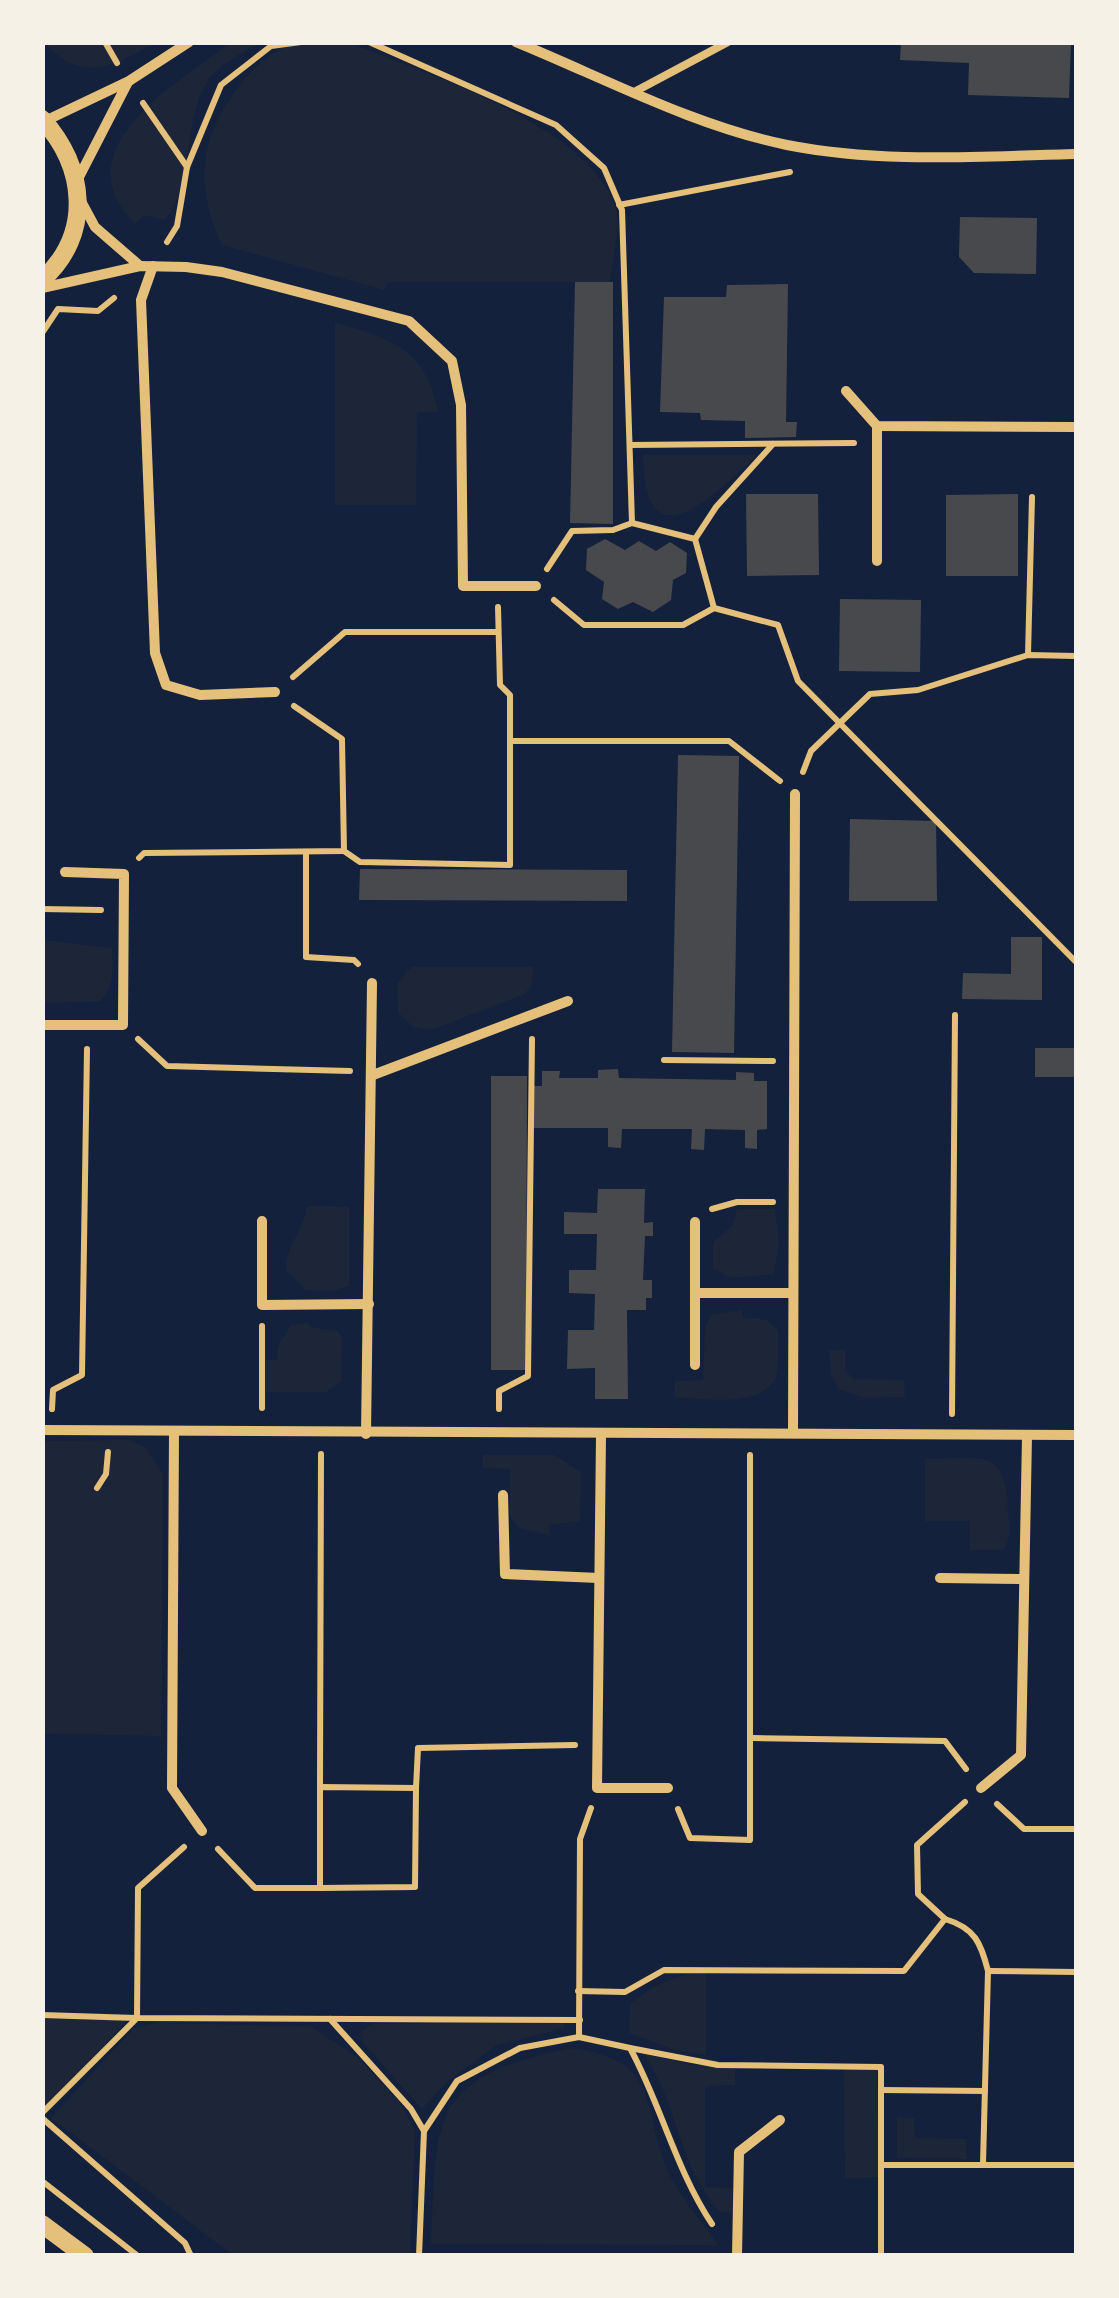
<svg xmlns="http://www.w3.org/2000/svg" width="1119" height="2298" font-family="Bitter,serif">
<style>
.green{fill:#1d2539}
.building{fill:#48494c}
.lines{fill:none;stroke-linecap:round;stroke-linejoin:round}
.path{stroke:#e5c07b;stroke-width:6}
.service{stroke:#e5c07b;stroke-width:8}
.minor{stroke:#e5c07b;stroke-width:10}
.tertiary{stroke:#e5c07b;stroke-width:18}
</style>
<rect width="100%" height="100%" fill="#14213d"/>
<!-- green -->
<g class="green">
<path d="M45 43H153C114 68 79 83 45 43Z"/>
<path d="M230 43H258C243 53 217 66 208 80 184 115 192 195 164 220L144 215 135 224C60 148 177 84 230 43Z"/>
<path d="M350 43C426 74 584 123 615 205 622 224 612 261 610 282H388L384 290 222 245C194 184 199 137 240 85 253 68 274 48 295 44 312 40 333 43 350 43Z"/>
<path d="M335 323C389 337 427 349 438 412H417L416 505H335Z"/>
<path d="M643 455H758C713 495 645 568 643 455Z"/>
<path d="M42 940 112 948C112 968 116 986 100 1001L43 1003Z"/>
<polygon points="411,967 533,967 532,984 525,994 431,1030 413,1027 398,1012 397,984"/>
<path d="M307 1206 349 1207V1286L332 1291 306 1290 286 1270C286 1243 304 1232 307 1206Z"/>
<polygon points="737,1209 775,1209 779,1243 774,1274 731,1278 713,1268 713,1242 732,1226"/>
<path d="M742 1310V1317L767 1320 778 1331C778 1344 779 1359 777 1372 769 1410 703 1398 675 1398V1381L703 1380 705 1327 712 1314Z"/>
<polygon points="309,1323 310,1327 338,1331 342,1338 341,1381 326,1392 266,1392 266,1360 277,1360 278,1347 291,1325"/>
<polygon points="829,1350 845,1350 845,1370 853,1379 904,1380 905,1397 864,1398 839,1389 831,1374"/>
<polygon points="129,1440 145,1447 163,1475 161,1736 43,1734 43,1441"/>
<polygon points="483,1455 554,1455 581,1472 580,1521 549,1525 549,1535 519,1528 509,1514 510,1469 483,1468"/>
<path d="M925 1459C979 1459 1006 1445 1008 1511 1009 1525 1012 1539 1003 1550H970L969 1521H925Z"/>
<path d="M706 1972V2055L675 2050 629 2033 630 2004C654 1985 675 1974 706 1972Z"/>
<polygon points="43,2017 128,2019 43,2113"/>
<polygon points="564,2022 564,2028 497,2045 447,2082 422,2109 361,2040 359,2033 373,2024"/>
<polygon points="157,2023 310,2026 357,2057 400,2103 415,2130 410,2255 233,2255 51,2118 134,2028"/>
<path d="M571 2048C670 2061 637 2115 673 2181 685 2203 704 2224 718 2245L431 2244C437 2116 429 2077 571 2048Z"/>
<path d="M644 2054 692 2065 735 2068V2085L705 2086V2187L734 2188 733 2213 720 2212C678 2167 678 2103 644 2054Z"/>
<polygon points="844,2068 877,2068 878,2177 845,2178"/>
<polygon points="897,2117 914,2118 915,2138 966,2139 967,2159 897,2158"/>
</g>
<!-- building -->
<g class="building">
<polygon points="901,42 1071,42 1069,98 968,95 969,63 900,60"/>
<polygon points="960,217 1037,218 1036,274 974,273 959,257"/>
<polygon points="575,282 613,282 613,524 570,523"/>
<polygon points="788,284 786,422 797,422 796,437 745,438 745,421 701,420 700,413 660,412 664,297 726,297 727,285"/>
<polygon points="746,494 818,494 819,575 747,576"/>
<polygon points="1018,494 1018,576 946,576 946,495"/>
<polygon points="605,539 625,550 639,541 656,551 670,542 687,553 686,573 673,580 671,600 653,612 633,602 618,609 602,599 604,582 586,570 587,549"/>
<polygon points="840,599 921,600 920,672 839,671"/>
<polygon points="678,755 739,756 734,1053 672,1052"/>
<polygon points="850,819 936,821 937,901 849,901"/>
<polygon points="360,869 627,870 627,901 359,900"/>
<polygon points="1011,937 1042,937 1042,1000 962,999 963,973 1011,974"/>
<rect x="1035" y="1048" width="41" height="29"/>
<polygon points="618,1069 619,1078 736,1080 736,1072 754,1073 754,1081 767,1081 767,1129 757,1130 757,1149 745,1148 745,1130 705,1129 704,1150 691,1149 692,1129 622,1129 621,1148 608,1147 608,1128 529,1128 530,1086 542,1086 542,1071 560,1071 559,1078 598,1078 598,1070"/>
<polygon points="491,1076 527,1076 526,1370 491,1370"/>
<polygon points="598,1189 645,1189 644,1223 653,1222 653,1236 645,1236 643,1280 652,1280 652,1298 646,1298 646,1310 627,1310 628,1399 595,1399 595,1368 567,1369 568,1330 594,1330 595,1294 569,1293 569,1270 596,1270 597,1234 564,1234 564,1212 597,1213"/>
</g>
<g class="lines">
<!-- path -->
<g class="path">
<polyline points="105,42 117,63"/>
<polyline points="369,42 556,125 604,168 622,210 632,523 695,539 714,608 778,625 798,681 1076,962"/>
<polyline points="143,103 187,167"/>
<polyline points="619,205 790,172"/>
<polyline points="167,242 177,226 187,167 221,85 271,46 301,42"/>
<polyline points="42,333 58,309 98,311 114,298"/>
<polyline points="630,445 854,443"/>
<polyline points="695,539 716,507 773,444"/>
<polyline points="547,569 572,531 613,530 632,523"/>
<polyline points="554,600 584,625 683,625 714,608"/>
<polyline points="1028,655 1032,497"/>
<polyline points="293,677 345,632 498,632"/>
<polyline points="510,741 729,741 780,781"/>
<polyline points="803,772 811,751 870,694 918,690 1028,655 1076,656"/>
<polyline points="344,851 360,862 510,865 510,695 500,685 498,607"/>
<polyline points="306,853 306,957 354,960 358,964"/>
<polyline points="139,858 144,853 344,851 342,739 294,706"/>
<polyline points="42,909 101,910"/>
<polyline points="138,1039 167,1066 350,1071"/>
<polyline points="664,1060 773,1061"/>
<polyline points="712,1209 737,1202 773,1202"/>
<polyline points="262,1408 262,1326"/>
<polyline points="52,1409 53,1390 82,1375 87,1049"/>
<polyline points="499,1409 499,1391 528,1376 532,1039"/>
<polyline points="952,1414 955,1015"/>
<polyline points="97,1488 106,1474 108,1452"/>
<polyline points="753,1738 945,1741 966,1769"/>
<polyline points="320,1787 321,1454"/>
<polyline points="997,1804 1024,1829 1076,1829"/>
<polyline points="678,1809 690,1838 750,1840 750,1455"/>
<polyline points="184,1847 138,1888 137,2018 580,2020"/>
<polyline points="218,1849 255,1888 320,1888 320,1787 416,1788 418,1748 575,1745"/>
<polyline points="320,1888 415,1887 416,1788"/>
<path d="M945 1919C975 1928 981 1943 988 1971L983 2164"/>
<polyline points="988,1971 1076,1972"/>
<polyline points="578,1991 625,1992 664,1970 904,1971 945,1919 918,1894 917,1845 965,1802"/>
<polyline points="42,2015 136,2018"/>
<polyline points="330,2019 411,2109 424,2131"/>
<polyline points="579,2037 580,1839 591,1808"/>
<polyline points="630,2048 718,2065 881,2067 881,2256"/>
<polyline points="881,2090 985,2091"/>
<polyline points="42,2113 137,2018"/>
<polyline points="42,2118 185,2243 191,2256"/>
<polyline points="882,2165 1076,2165"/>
<polyline points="42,2181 138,2256"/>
<path d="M419 2256 424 2131 457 2081 520 2048 579 2037 630 2048C661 2105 676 2170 712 2224"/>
</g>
<!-- service -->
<polyline class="service" points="636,91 728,42"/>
<!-- minor -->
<g class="minor">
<path d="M516 42C604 78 694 126 787 145 883 164 980 156 1076 154"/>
<polyline points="45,121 129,81 189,42"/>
<polyline points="78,179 128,82"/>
<polyline points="81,201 95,227 140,266"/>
<polyline points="153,266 141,300 155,653 166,685 200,695 275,692"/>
<polyline points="42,288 140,266 186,267 222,272 409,321 452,361 461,405 463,586 536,586"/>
<polyline points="846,391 877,426 1076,427"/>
<polyline points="877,426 877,561"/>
<polyline points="42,1025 123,1025 124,874 65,872"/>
<polyline points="373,1075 568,1001"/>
<polyline points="262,1221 262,1305 369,1304"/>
<polyline points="695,1293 793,1293"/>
<polyline points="695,1365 695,1222"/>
<polyline points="42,1430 1076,1435"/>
<polyline points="174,1432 172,1788 202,1831"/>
<polyline points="793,1433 795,794"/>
<polyline points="366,1434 372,983"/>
<polyline points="601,1436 597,1788 668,1788"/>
<polyline points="503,1495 505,1574 599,1578"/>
<polyline points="940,1578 1023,1579"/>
<polyline points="981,1788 1021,1755 1027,1436"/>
<polyline points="737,2256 739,2152 780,2120"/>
</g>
<!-- tertiary -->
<g class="tertiary">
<path d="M42 119C86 167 93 234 42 280"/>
<polyline points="42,2224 85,2256"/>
</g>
</g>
<!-- border -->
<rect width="1119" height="2298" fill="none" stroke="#f6f1e7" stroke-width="90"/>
</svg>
